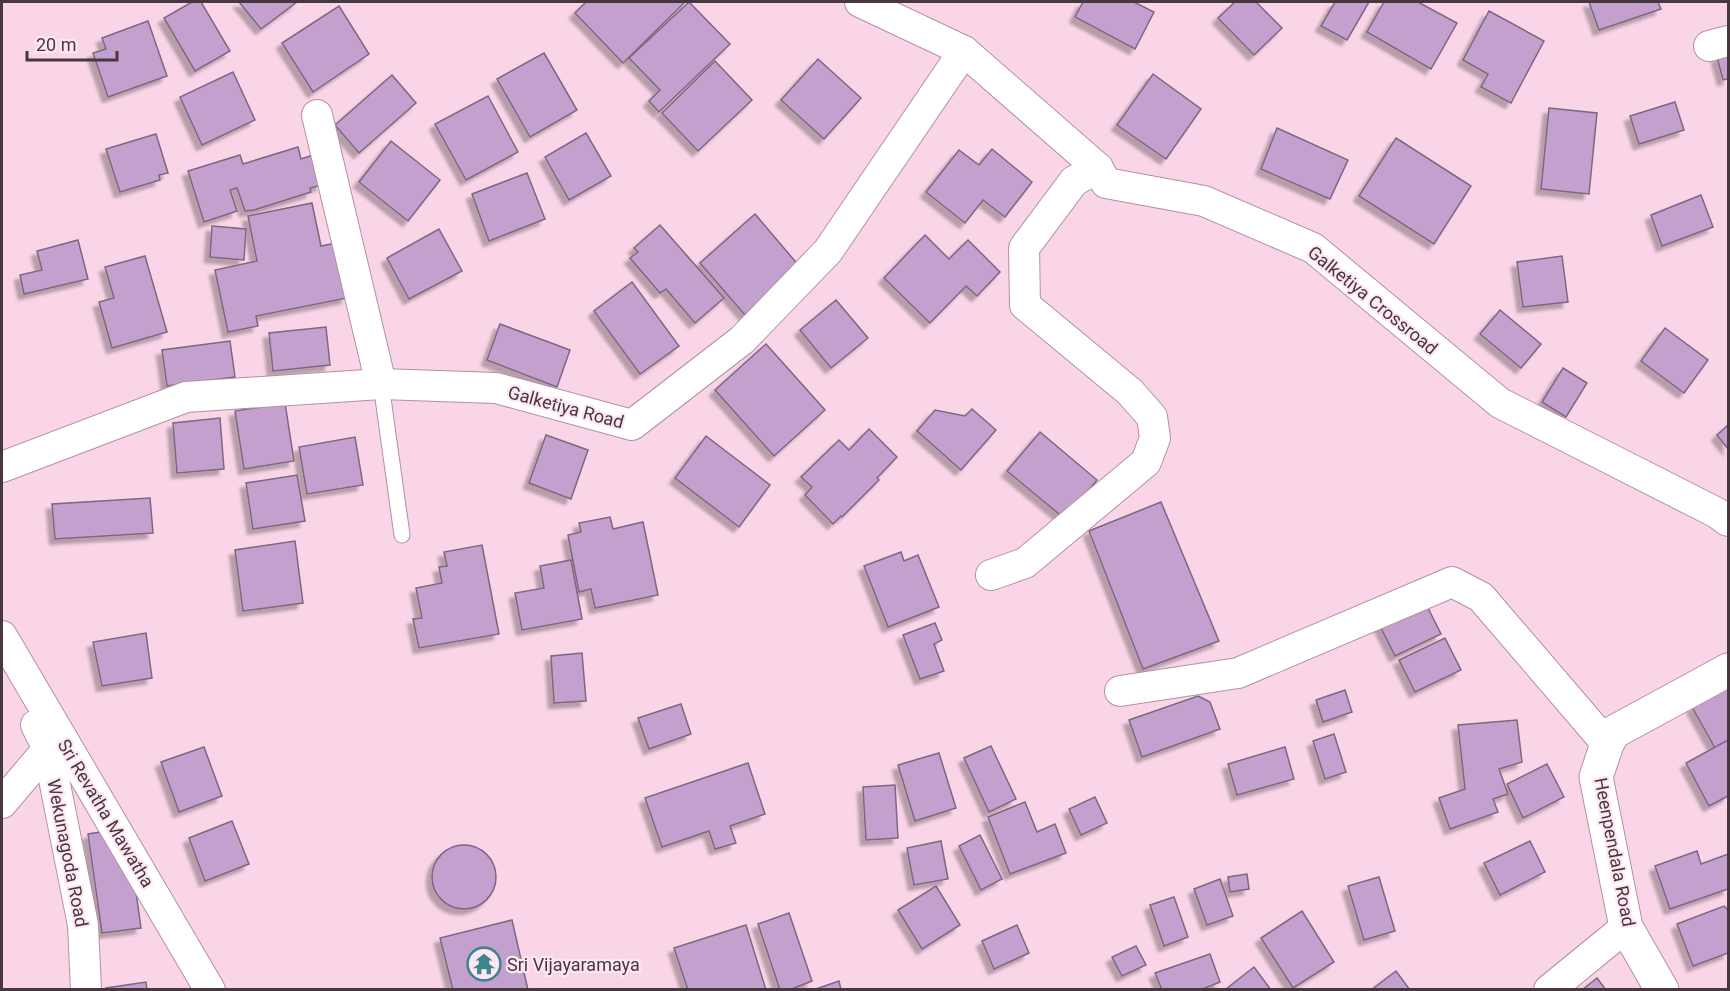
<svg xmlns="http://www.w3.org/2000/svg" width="1730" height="991" font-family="Roboto,sans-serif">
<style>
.building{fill:#c4a0ce;stroke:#7c6781;stroke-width:1.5;filter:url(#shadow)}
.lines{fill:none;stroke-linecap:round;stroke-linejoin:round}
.service-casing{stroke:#b391a1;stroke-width:17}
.minor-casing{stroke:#b391a1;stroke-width:32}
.tertiary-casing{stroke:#b391a1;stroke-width:35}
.service{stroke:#fff;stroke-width:15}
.minor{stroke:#fff;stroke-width:30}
.tertiary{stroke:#fff;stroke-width:33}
.labels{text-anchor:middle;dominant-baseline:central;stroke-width:4.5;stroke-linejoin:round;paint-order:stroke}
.street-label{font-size:18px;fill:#47383f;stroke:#fee7f2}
.poi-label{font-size:18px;fill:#47383f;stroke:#fee7f2;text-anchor:start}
</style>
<defs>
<filter id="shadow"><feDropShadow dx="-5.5" dy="5.5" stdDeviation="1.5" flood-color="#0004"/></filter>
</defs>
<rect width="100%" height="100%" fill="#fad5e7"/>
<!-- building -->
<g class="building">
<polygon points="192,2 201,2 230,51 195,71 164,18"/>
<polygon points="239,2 297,2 261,29"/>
<polygon points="586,2 685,2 623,63 575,13"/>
<polygon points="689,2 730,44 659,112 649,101 660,90 629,58"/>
<polygon points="1083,2 1134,2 1154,12 1135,49 1075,17"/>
<polygon points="1235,2 1256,2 1282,28 1254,55 1218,18"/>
<polygon points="1335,2 1369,2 1347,40 1321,26"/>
<polygon points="1384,2 1418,2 1457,23 1431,69 1367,32"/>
<polygon points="1589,2 1658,2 1661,9 1599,30"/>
<polygon points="339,6 369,54 313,92 282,43"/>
<polygon points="1489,11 1544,41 1511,103 1481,87 1488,74 1463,60"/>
<polygon points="148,21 167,76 108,97 93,53 106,49 102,38"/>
<polygon points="544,53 577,110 530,137 497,79"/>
<polygon points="1728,54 1728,79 1723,80 1717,57"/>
<polygon points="818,59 861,98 824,139 781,100"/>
<polygon points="715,61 752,100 698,151 662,113"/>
<polygon points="233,72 255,120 202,145 180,97"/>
<polygon points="1153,74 1201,109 1166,159 1117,125"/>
<polygon points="392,75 416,103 359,153 335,125"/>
<polygon points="488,96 518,152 466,180 435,124"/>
<polygon points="1675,102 1684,130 1639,144 1630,116"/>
<polygon points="1549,108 1597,113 1589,194 1541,189"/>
<polygon points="1277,128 1348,160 1330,199 1261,169"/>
<polygon points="586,133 611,176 569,200 545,157"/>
<polygon points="156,134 168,173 159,175 160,180 120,192 106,149"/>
<polygon points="1396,138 1471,186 1434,244 1359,196"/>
<polygon points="391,141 440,180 408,221 359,182"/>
<polygon points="298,147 301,159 313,155 322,185 310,188 311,192 254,210 245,211 237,188 230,190 237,211 204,222 188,171 240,155 243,164"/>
<polygon points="992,149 1032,182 1005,217 983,200 965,223 926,192 959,150 979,165"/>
<polygon points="527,173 545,219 489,241 472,194"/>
<polygon points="1701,195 1713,227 1662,246 1651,215"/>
<polygon points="312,203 321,246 336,243 347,298 256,316 258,326 228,332 215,270 257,261 248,216"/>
<polygon points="755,214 800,267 745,315 700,263"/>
<polygon points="660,225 724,298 695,323 666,289 660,293 630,258 638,252 634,248"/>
<polygon points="212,226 246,229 244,260 210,257"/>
<polygon points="439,229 462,271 409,299 387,258"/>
<polygon points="925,235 949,259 968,240 1000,272 977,296 966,286 930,323 884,278"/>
<polygon points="78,240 88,279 24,294 20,275 42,270 37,251"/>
<polygon points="145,256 167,332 112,348 99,302 114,298 105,267"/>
<polygon points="1562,256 1568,302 1523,307 1517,262"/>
<polygon points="632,282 679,346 640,374 594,311"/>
<polygon points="836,300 868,338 831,368 800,330"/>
<polygon points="1500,310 1541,344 1521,368 1480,334"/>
<polygon points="500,324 570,350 557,387 487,360"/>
<polygon points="326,327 330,365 273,371 269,333"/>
<polygon points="1665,328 1708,360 1684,393 1641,361"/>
<polygon points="230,341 235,377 167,386 162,350"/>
<polygon points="766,344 825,410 774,456 715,390"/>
<polygon points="1563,368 1587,383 1566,417 1542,402"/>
<polygon points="285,403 294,461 244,469 235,411"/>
<polygon points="972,409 996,430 961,470 917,431 935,410 965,416"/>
<polygon points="220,418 224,469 177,473 173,423"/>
<polygon points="1728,425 1728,449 1717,435"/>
<polygon points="869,429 897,457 877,478 879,480 842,517 841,516 833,524 805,495 812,487 801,477 839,440 849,450"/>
<polygon points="1040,432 1097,480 1065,519 1007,471"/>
<polygon points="546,435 588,450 571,499 529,483"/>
<polygon points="706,436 770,485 739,527 675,478"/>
<polygon points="355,437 363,485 307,494 299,447"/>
<polygon points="297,475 305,521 253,529 246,483"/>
<polygon points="150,498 153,533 55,539 52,504"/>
<polygon points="1161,502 1219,641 1143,669 1089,531"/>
<polygon points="610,517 613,529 643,522 658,595 595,608 591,589 579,592 568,535 581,532 579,523"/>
<polygon points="295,541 303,603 243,611 235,550"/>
<polygon points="482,545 499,634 419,648 413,619 422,618 416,588 442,583 439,567 447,566 444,552"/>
<polygon points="901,552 904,561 918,555 939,607 888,627 864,566"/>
<polygon points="571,560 582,619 522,630 515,593 544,588 540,566"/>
<polygon points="1425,602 1441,634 1395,656 1379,624"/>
<polygon points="935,623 942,640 934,644 944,671 920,679 903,635"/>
<polygon points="146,633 152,678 102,686 93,642"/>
<polygon points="1445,638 1461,670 1415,692 1399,660"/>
<polygon points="582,653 586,701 554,703 551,656"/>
<polygon points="1728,687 1728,741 1715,748 1692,707"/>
<polygon points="1345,690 1352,712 1323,722 1316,700"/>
<polygon points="1198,696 1210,702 1220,729 1142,757 1129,720"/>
<polygon points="681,704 691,734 649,749 638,718"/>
<polygon points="1517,720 1522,762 1499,769 1508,794 1493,799 1498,812 1450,829 1439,798 1465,789 1458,725"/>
<polygon points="1334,734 1346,772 1325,779 1313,741"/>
<polygon points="1728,740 1728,796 1709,806 1686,763"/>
<polygon points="991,746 1016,799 989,812 964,758"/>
<polygon points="204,747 222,796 179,812 161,762"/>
<polygon points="1285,747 1294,779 1237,795 1228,764"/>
<polygon points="939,753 956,808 915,821 898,765"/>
<polygon points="748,763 765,814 730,826 736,843 715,849 709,831 662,847 645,798"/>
<polygon points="1547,764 1564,797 1523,818 1507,784"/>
<polygon points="895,785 898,838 866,840 863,787"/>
<polygon points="1095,797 1107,823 1081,835 1069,809"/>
<polygon points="1025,802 1037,832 1055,824 1066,853 1010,874 988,817"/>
<polygon points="232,821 249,864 205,881 189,838"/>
<polygon points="127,828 141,928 102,933 88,834"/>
<polygon points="980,835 1002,879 981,890 959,846"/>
<polygon points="941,841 948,879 914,885 907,848"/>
<polygon points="1530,841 1545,872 1500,895 1484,863"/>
<circle cx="464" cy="877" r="32"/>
<polygon points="1697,851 1701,864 1728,854 1728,889 1670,909 1655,866"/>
<polygon points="1247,874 1249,889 1230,892 1228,877"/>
<polygon points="1379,877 1395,931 1364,940 1348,886"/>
<polygon points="1220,879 1233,916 1207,925 1194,889"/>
<polygon points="936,886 960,925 922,949 898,910"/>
<polygon points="1174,897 1188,937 1164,946 1150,905"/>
<polygon points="1724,906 1728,910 1728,953 1693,966 1677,924"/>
<polygon points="1302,911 1334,962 1293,988 1261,938"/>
<polygon points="789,913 812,981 789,990 780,990 758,924"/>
<polygon points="512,920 528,990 453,990 440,938"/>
<polygon points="746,925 766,990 688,990 674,948"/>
<polygon points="1017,925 1029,953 994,969 982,941"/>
<polygon points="1136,946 1146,965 1122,976 1112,957"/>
<polygon points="1210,954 1220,982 1200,990 1162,990 1155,973"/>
<polygon points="1254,967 1271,990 1225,990"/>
<polygon points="1396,971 1410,990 1371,990"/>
<polygon points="1597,978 1606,990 1582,990"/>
<polygon points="839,981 841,990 813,990"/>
<polygon points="146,982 147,990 106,990 106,988"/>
</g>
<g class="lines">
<defs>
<polyline id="service" points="381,384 402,535"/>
<g id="minor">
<polyline points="860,2 964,51 1098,168 1106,183 1204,201 1313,248 1500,403 1717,513 1728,521"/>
<polyline points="1709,46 1728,41"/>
<polyline points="317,115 381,384"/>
<polyline points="2,467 186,397 381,384 496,388 632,425 742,340 828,251 964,51"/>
<polyline points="991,575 1025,563 1146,462 1155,438 1152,417 1130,392 1025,305 1024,248 1074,181 1098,168"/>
<polyline points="2,636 210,990"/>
<polyline points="1120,691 1238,673 1452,582 1481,597 1607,744"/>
<polyline points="36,725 48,749 83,925 86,990"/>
<polyline points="2,803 48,749"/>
<polyline points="1549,990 1626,927"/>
</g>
<polyline id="tertiary" points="1662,990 1626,927 1596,777 1607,744 1614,732 1728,670"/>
</defs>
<!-- service casing -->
<use href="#service" class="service-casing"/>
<!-- minor casing -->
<use href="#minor" class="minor-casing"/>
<!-- tertiary casing -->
<use href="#tertiary" class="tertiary-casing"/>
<!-- service -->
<use href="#service" class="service"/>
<!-- minor -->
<use href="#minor" class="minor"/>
<!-- tertiary -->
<use href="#tertiary" class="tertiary"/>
</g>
<!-- icons -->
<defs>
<symbol id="temple-ring" viewBox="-11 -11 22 22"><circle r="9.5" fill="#fee7f2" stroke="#3e858d" stroke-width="1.5"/><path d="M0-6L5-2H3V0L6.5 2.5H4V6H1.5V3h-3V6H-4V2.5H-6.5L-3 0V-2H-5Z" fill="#3e858d"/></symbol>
</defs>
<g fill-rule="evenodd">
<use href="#temple-ring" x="465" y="945" width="38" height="38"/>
</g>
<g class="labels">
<!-- street labels -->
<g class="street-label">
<text transform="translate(1373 300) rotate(39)">Galketiya Crossroad</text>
<text transform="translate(566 407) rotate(15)">Galketiya Road</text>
<text transform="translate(106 813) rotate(59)">Sri Revatha Mawatha</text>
<text transform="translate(1615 852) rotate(79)">Heenpendala Road</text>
<text transform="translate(68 853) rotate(79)">Wekunagoda Road</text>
</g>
<!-- poi labels -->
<g class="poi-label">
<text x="507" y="964">Sri Vijayaramaya</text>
</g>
</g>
<!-- border -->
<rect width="1730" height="991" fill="none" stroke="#47383f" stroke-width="6"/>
<!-- scale -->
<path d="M27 51v9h90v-9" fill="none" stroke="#47383f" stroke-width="3"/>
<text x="36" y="51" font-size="18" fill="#47383f" stroke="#fee7f2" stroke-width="4.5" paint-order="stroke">20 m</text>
</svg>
